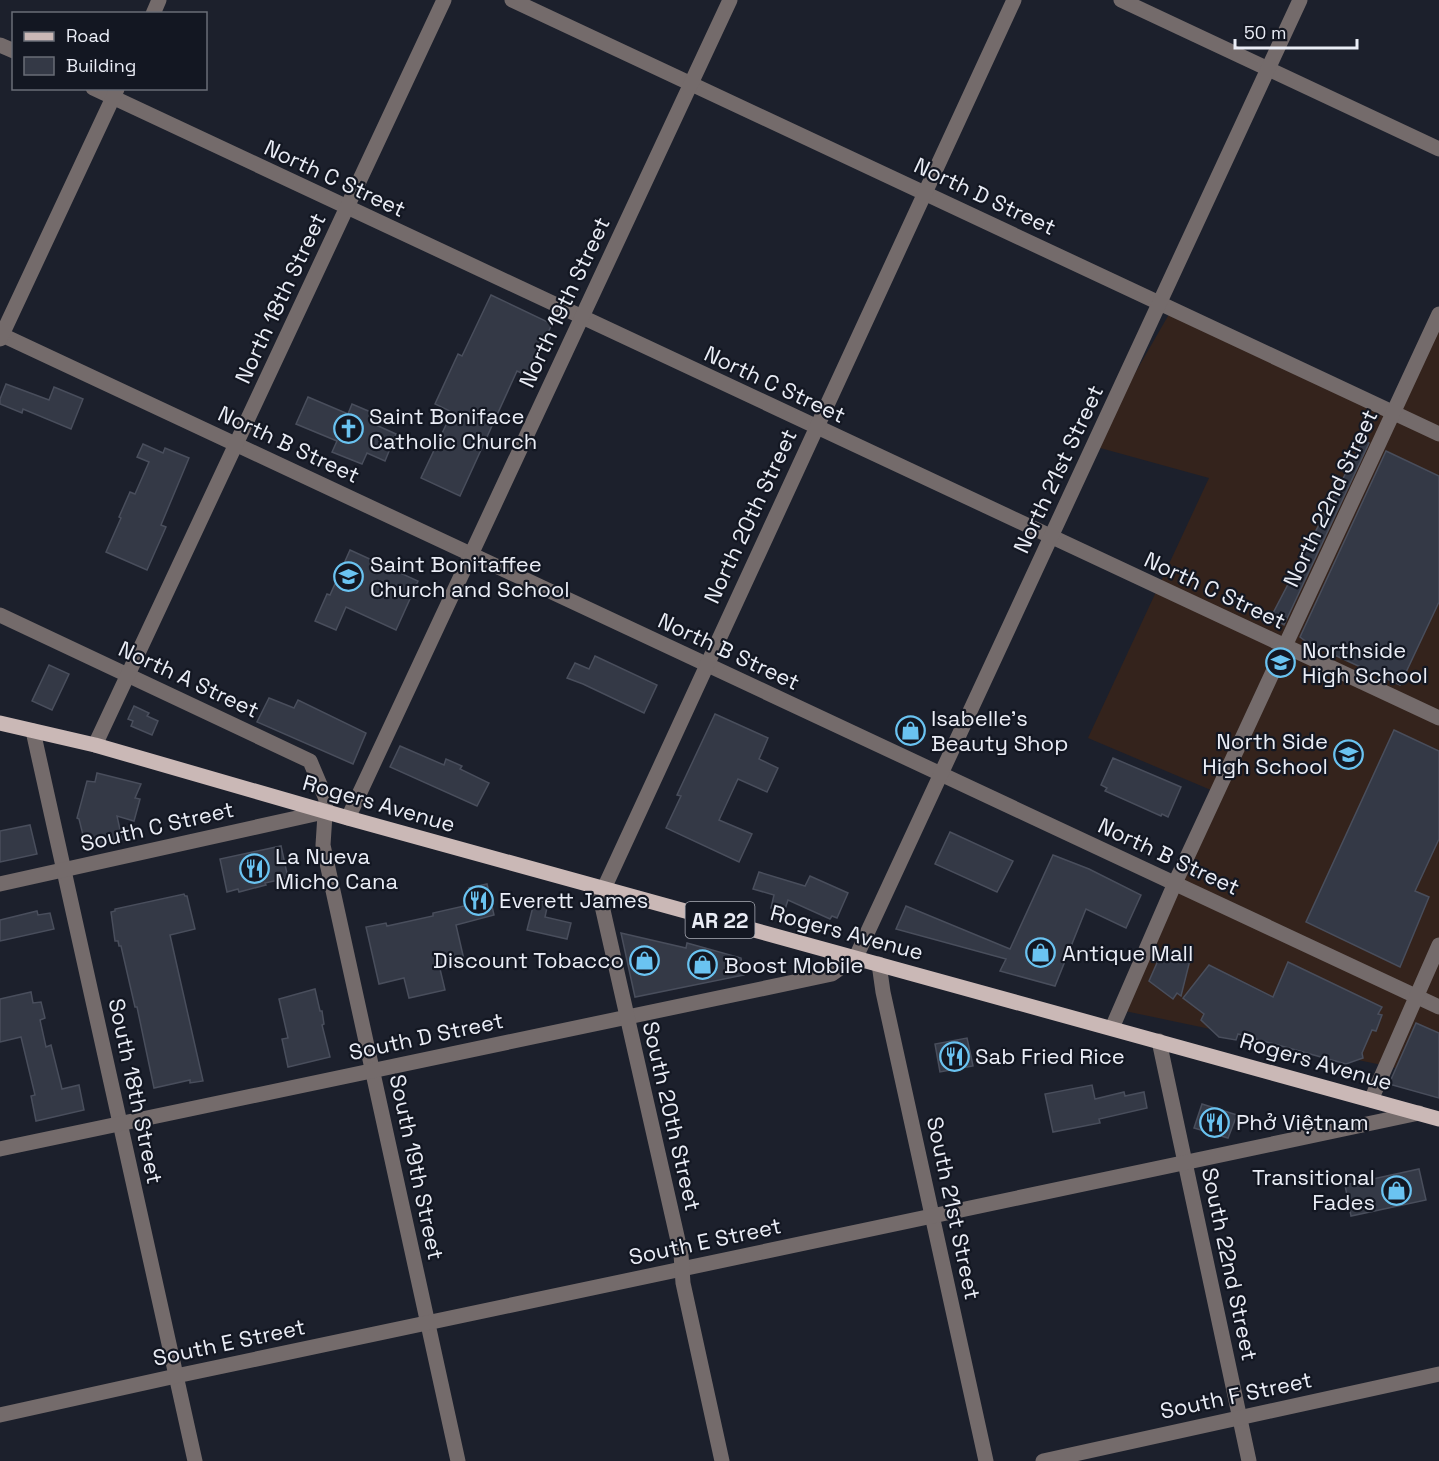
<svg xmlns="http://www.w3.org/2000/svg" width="1439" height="1461" font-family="'Space Grotesk',sans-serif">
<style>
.education{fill:#34231c}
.building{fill:#343946;stroke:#494e5c;stroke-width:1.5}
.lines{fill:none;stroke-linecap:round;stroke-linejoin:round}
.minor{stroke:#746b6b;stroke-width:15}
.major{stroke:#cab8b6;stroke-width:15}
.labels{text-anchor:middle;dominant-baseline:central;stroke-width:4.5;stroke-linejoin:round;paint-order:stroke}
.shield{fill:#131722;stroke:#aaadb6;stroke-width:1.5}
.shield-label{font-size:21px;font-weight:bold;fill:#eaedf6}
.street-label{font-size:22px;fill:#eaedf6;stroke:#131722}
.poi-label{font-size:22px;fill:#eaedf6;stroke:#131722;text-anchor:start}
</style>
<rect width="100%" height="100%" fill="#1c202c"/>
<!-- education -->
<polygon class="education" points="1172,309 1393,413 1439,314 1439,1077 1120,1010 1218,793 1088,738 1209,478 1093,446"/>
<!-- building -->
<g class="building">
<polygon points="491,295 552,324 528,376 517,371 460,496 421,478 452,412 435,404 458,354 462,356"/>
<polygon points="6,384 49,400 54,387 83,399 71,429 23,409 22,413 0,404 0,399"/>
<polygon points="308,397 348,414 352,404 380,416 376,425 396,434 385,461 367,453 362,464 332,452 337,441 296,424"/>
<polygon points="1363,440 1369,443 1284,625 1271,617"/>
<polygon points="143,444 163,453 165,448 189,458 161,525 166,527 147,570 106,552 121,518 119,517 130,492 135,494 149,462 137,457"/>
<polygon points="1386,451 1439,476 1439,602 1400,685 1308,643 1300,637"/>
<polygon points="350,550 418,581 396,630 346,607 336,630 315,621 327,594 330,595"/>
<polygon points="595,656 657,685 644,713 583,684 567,678 575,663 589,669"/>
<polygon points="49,665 69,674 52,710 32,701"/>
<polygon points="269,698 294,708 298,700 366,733 353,764 257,722"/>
<polygon points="134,706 149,713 147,716 158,721 152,735 131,726 133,721 128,719"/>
<polygon points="715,714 768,738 759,759 778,768 767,792 738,779 719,820 752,834 739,862 666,828 681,796 677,795"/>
<polygon points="1394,730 1439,751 1439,839 1415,891 1429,897 1400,967 1306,922"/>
<polygon points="400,746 444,765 446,759 462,766 460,769 489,783 477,806 390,767"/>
<polygon points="1113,758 1181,787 1168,817 1162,814 1161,816 1105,791 1107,788 1101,785"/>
<polygon points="97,773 141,784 135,798 140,799 134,821 117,816 122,839 86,847 79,819 77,818 87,781 95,782"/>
<polygon points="30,825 37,854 0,862 0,831"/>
<polygon points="950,832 1013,861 997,892 935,864"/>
<polygon points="281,846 288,878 265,883 266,885 239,892 238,889 227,892 220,859"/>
<polygon points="1053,855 1089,869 1141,895 1126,928 1086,909 1055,986 1000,971 1006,959 896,929 906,906 1010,949"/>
<polygon points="759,872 805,886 810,876 848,893 837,918 832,916 830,919 788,900 784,912 771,908 774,895 753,889"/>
<polygon points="487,884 494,915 456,925 465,964 440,969 445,990 409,998 404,978 379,984 366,927 386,923 387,926 433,916 433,913 473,904 469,888"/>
<polygon points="184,894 185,896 187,896 195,929 170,935 203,1081 190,1083 190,1080 154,1088 137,1007 135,1007 121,946 119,946 118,941 115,941 111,912 115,911 115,909"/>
<polygon points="535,899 548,903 545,917 571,923 567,939 527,930"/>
<polygon points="37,911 38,915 50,913 54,929 0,941 0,920"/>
<polygon points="621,933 686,948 687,943 741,958 744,975 635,997"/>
<polygon points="1164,947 1174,952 1176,950 1191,956 1181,996 1177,993 1173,999 1149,981"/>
<polygon points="1288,962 1382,1007 1378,1014 1382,1015 1376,1031 1372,1030 1362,1053 1363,1058 1346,1064 1238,1034 1236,1040 1219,1037 1201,1020 1204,1014 1183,998 1209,965 1273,997"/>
<polygon points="315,989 320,1011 322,1011 324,1024 322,1025 330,1057 288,1067 282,1039 288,1038 279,999"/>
<polygon points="31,992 33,1003 41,1002 45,1018 40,1020 46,1047 51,1045 62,1089 79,1085 84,1110 36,1121 31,1096 35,1095 21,1037 0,1042 0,999"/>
<polygon points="1416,1023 1439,1033 1439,1098 1389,1084"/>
<polygon points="967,1038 973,1066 940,1072 935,1044"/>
<polygon points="1092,1085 1095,1099 1124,1092 1125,1096 1144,1092 1147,1108 1099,1119 1100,1123 1053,1132 1045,1094"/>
<polygon points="1202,1104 1237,1115 1228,1138 1194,1128"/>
<polygon points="1419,1169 1426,1200 1351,1216 1345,1185"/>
</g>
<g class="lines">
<!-- minor -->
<g class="minor">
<polyline points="512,0 1439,434"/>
<polyline points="1121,0 1439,149"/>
<polyline points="153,14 159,0"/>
<polyline points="0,45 14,51"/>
<polyline points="93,88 1439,718"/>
<polyline points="0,334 1439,1007"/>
<polyline points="0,339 117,89"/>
<polyline points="0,615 310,761 326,799 323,845 458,1461"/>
<polyline points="33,731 195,1461"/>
<polyline points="95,745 444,0"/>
<polyline points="348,818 730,0"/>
<polyline points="0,884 324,812"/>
<polyline points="879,964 883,992 986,1461"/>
<polyline points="1112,1028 1175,883 1439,314"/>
<polyline points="1159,1041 1249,1461"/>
<polyline points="1371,1100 1439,945"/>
<polyline points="0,1149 832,974 856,957 1300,0"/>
<polyline points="0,1415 176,1376 1419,1113"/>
<polyline points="722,1461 683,1283 681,1254 600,897 1014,0"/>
<polyline points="1043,1461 1439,1374"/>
</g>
<!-- major -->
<polyline class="major" points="0,723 95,745 348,818 1439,1119"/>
</g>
<!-- icons -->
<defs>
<symbol id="church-ring" viewBox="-11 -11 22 22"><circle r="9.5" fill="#131722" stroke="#6ac3f1" stroke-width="1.5"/><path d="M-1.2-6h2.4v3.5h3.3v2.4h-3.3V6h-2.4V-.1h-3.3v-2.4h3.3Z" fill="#6ac3f1"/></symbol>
<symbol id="school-ring" viewBox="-11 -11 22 22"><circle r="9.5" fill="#131722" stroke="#6ac3f1" stroke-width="1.5"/><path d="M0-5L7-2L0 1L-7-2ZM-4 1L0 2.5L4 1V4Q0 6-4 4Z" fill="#6ac3f1"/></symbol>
<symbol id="shop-ring" viewBox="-11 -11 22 22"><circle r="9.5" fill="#131722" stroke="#6ac3f1" stroke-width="1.5"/><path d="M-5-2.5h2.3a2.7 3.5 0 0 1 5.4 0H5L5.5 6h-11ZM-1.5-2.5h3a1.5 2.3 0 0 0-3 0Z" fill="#6ac3f1"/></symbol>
<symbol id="restaurant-ring" viewBox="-11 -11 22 22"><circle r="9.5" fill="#131722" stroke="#6ac3f1" stroke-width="1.5"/><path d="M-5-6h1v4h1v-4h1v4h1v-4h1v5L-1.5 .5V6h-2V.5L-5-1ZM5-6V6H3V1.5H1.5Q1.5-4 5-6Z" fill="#6ac3f1"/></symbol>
</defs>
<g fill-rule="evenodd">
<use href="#church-ring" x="332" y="412" width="33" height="33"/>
<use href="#school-ring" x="332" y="560" width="33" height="33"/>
<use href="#school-ring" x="1264" y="646" width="33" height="33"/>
<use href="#shop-ring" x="894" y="714" width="33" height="33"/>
<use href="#school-ring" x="1332" y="738" width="33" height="33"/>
<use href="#restaurant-ring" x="238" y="852" width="33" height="33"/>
<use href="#restaurant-ring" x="462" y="884" width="33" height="33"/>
<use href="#shop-ring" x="1024" y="936" width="33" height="33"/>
<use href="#shop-ring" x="628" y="944" width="33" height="33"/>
<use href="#shop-ring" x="686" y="948" width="33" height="33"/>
<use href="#restaurant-ring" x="938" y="1040" width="33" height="33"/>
<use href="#restaurant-ring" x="1198" y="1106" width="33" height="33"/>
<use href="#shop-ring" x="1380" y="1174" width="33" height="33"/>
</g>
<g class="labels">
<!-- shield labels -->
<rect class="shield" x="685.5" y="902" width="69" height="36" rx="4.5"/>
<g class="shield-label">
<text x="720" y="920">AR 22</text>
</g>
<!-- street labels -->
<g class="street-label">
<text transform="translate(335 178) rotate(25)">North C Street</text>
<text transform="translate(985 196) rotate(25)">North D Street</text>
<text transform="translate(280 298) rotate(-65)">North 18th Street</text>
<text transform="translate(564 302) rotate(-65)">North 19th Street</text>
<text transform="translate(775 384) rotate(25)">North C Street</text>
<text transform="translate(289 444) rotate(25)">North B Street</text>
<text transform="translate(1058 469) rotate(-65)">North 21st Street</text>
<text transform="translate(1330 498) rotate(-65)">North 22nd Street</text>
<text transform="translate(750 516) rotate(-65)">North 20th Street</text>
<text transform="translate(1215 590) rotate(25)">North C Street</text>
<text transform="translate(729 651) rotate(25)">North B Street</text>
<text transform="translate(189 679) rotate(25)">North A Street</text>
<text transform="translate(379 803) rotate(16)">Rogers Avenue</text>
<text transform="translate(157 826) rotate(-13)">South C Street</text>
<text transform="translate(1169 856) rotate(25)">North B Street</text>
<text transform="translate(847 932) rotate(15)">Rogers Avenue</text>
<text transform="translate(426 1036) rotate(-12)">South D Street</text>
<text transform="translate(1316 1061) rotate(16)">Rogers Avenue</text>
<text transform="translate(136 1091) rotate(78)">South 18th Street</text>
<text transform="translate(672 1116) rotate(77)">South 20th Street</text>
<text transform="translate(417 1167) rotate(78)">South 19th Street</text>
<text transform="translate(954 1208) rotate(78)">South 21st Street</text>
<text transform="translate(705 1241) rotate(-12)">South E Street</text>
<text transform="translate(1230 1264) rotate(78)">South 22nd Street</text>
<text transform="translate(229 1342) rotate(-12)">South E Street</text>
<text transform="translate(1236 1395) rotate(-12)">South F Street</text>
</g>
<!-- poi labels -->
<g class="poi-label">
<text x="369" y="416">Saint Boniface<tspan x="369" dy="25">Catholic Church</tspan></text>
<text x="370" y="564">Saint Bonitaffee<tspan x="370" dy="25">Church and School</tspan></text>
<text x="1302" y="650">Northside<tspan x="1302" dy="25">High School</tspan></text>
<text x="931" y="718">Isabelle's<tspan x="931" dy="25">Beauty Shop</tspan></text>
<text x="1328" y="741" text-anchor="end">North Side<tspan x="1328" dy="25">High School</tspan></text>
<text x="275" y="856">La Nueva<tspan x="275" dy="25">Micho Cana</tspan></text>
<text x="499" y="900">Everett James</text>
<text x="1062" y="953">Antique Mall</text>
<text x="624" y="960" text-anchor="end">Discount Tobacco</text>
<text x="724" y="965">Boost Mobile</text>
<text x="975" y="1056">Sab Fried Rice</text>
<text x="1236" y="1122">Phở Việtnam</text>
<text x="1375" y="1177" text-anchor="end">Transitional<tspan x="1375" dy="25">Fades</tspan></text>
</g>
</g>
<!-- legend -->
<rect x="12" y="12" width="195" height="78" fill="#131722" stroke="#696d77" stroke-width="1.5"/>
<rect x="24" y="32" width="30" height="9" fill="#cab8b6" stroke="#696d77" stroke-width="1.5"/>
<text x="66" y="42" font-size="18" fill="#eaedf6">Road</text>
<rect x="24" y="57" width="30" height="18" fill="#343946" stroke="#696d77" stroke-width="1.5"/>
<text x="66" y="72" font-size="18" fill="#eaedf6">Building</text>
<!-- scale -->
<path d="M1235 39v9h122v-9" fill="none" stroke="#eaedf6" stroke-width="3"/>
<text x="1244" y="39" font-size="18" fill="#eaedf6" stroke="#131722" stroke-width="4.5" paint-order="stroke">50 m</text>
</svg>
